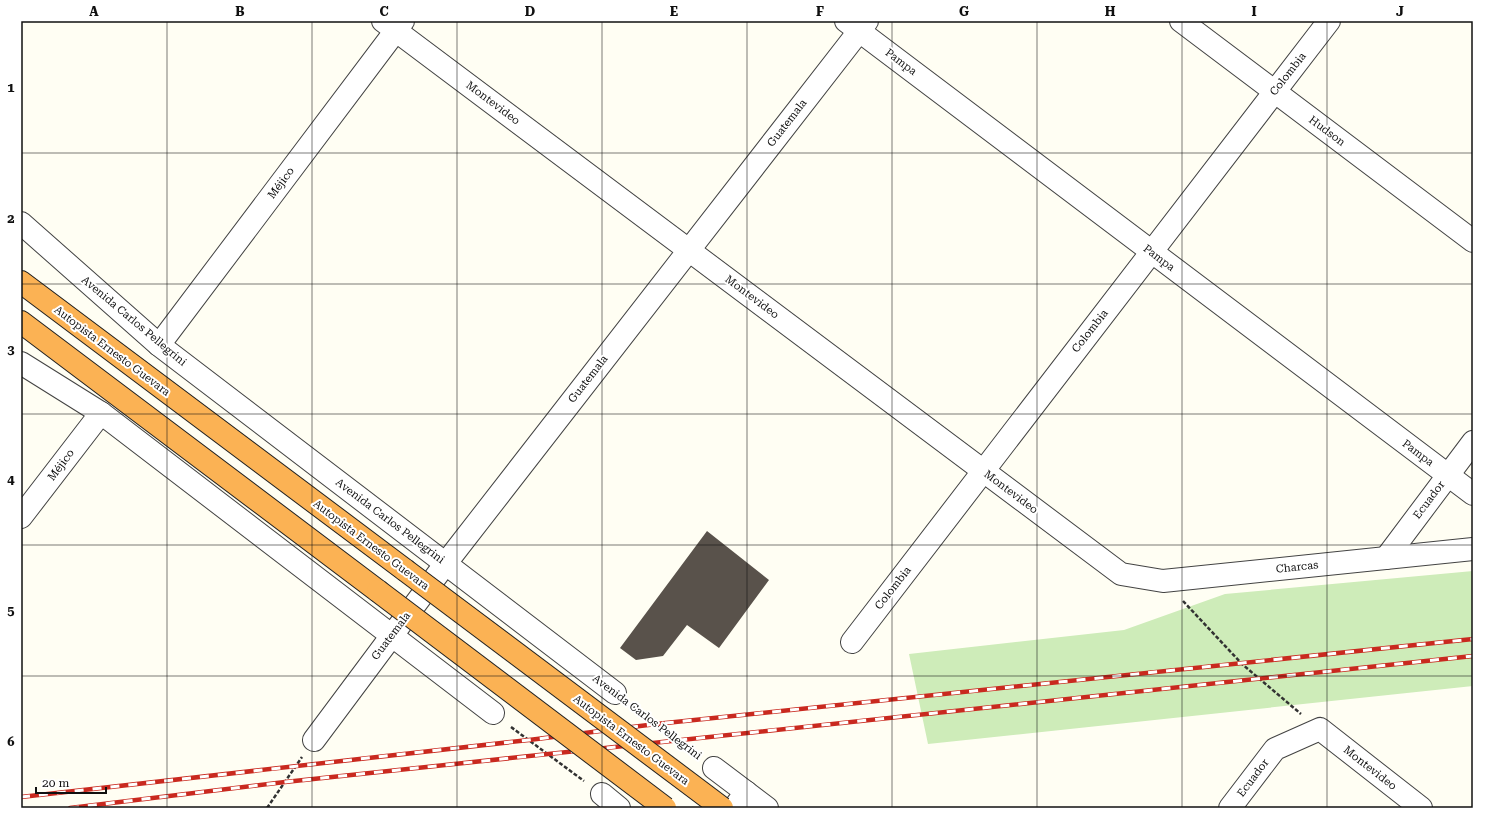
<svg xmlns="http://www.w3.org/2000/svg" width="1494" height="829" font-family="'Roboto Serif',serif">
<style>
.green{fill:#ceecb9}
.building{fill:#59524b}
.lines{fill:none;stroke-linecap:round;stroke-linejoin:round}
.minor-casing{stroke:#434343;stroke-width:24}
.motorway-casing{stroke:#212121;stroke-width:24}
.path{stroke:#323232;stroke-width:2.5;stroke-dasharray:4 2;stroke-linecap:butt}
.minor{stroke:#fff;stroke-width:22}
.motorway{stroke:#fbb254;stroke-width:22}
.rail-casing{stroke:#c9291f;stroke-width:4.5}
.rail{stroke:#fff;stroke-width:3;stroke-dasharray:9;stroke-linecap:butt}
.motorway-bridge-casing{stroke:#212121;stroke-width:24;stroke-linecap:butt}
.motorway-bridge{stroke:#fbb254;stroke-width:22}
.grid{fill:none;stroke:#101010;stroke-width:1;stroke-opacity:0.55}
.labels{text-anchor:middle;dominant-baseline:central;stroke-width:4;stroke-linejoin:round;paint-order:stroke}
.street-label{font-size:11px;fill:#101010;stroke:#fff}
.neatline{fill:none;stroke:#101010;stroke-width:1.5}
.grid-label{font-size:13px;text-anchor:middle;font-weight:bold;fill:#101010}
</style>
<rect width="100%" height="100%" fill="#fffef3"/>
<!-- green -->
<polygon class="green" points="1473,571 1473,686 928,744 909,654 1124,630 1225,594"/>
<!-- building -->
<polygon class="building" points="707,531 769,580 719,648 687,625 663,656 636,660 620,648"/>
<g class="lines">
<defs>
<g id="minor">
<polyline points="383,21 1121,574 1163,581 1473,549"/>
<polyline points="846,21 1473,494"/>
<polyline points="1181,21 1473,241"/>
<polyline points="21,223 159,345 615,693"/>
<polyline points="159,345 403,21"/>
<polyline points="21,363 101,413 493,713"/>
<polyline points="21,517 101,413"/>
<polyline points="1386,558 1473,442"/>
<polyline points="852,642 1329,21"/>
<polyline points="314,740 446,563 867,21"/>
<polyline points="714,768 767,808"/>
<polyline points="602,794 619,808"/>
<polyline points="734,808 746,792"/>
<polyline points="1230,808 1275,749 1320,729 1421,808"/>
</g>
<g id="motorway">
<polyline points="21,282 405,570"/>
<polyline points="21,322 378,591"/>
</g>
</defs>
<!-- minor casing -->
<use href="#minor" class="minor-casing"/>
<!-- motorway casing -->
<use href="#motorway" class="motorway-casing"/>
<!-- path -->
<g class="path">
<polyline points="1183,601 1242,664 1301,714"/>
<polyline points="632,706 696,755"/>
<polyline points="511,727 584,781"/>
<polyline points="267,808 302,757"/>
</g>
<!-- minor -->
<use href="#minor" class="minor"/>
<!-- motorway -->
<use href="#motorway" class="motorway"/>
<defs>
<g id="rail">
<polyline points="21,797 529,740 656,724 1473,639"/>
<polyline points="70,808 285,782 1473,656"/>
</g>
</defs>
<!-- rail casing -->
<use href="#rail" class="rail-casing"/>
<!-- rail -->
<use href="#rail" class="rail"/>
<defs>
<g id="motorway-bridge">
<polyline points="405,570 722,808"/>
<polyline points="378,591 665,808"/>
</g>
</defs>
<!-- motorway-bridge casing -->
<use href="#motorway-bridge" class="motorway-bridge-casing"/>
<!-- motorway-bridge -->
<use href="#motorway-bridge" class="motorway-bridge"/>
</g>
<!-- grid -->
<path class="grid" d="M167 21V808M312 21V808M457 21V808M602 21V808M747 21V808M892 21V808M1037 21V808M1182 21V808M1327 21V808M21 153H1473M21 284H1473M21 414H1473M21 545H1473M21 676H1473"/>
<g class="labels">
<!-- street labels -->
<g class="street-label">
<text transform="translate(901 62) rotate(37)">Pampa</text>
<text transform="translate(1288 74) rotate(-52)">Colombia</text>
<text transform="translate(493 103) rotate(37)">Montevideo</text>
<text transform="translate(787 123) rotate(-52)">Guatemala</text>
<text transform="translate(1327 131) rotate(37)">Hudson</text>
<text transform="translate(281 183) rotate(-53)">Méjico</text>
<text transform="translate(1159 258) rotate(37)">Pampa</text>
<text transform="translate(752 297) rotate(37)">Montevideo</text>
<text transform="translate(134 321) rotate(40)">Avenida Carlos Pellegrini</text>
<text transform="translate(1090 331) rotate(-52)">Colombia</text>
<text transform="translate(112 351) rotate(37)">Autopista Ernesto Guevara</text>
<text transform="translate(588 379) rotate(-52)">Guatemala</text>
<text transform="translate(1418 453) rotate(37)">Pampa</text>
<text transform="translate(61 465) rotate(-53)">Méjico</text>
<text transform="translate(1011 492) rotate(37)">Montevideo</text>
<text transform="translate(1429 500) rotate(-53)">Ecuador</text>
<text transform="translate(390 521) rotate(37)">Avenida Carlos Pellegrini</text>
<text transform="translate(371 545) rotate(37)">Autopista Ernesto Guevara</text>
<text transform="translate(1297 567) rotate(-6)">Charcas</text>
<text transform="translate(893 588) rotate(-52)">Colombia</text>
<text transform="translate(391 636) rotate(-53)">Guatemala</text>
<text transform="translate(647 717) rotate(37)">Avenida Carlos Pellegrini</text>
<text transform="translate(631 740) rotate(37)">Autopista Ernesto Guevara</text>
<text transform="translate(1370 768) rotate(38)">Montevideo</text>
<text transform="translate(1253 778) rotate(-53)">Ecuador</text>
</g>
</g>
<!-- border -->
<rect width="1494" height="829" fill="none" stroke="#ffffff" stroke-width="44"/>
<!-- scale -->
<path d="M36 787v6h70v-6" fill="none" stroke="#101010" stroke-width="2"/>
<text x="42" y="787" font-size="12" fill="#101010" stroke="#ffffff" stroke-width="3" paint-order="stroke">20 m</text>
<rect x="22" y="22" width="1450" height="785" class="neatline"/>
<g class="grid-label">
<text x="94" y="16">A</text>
<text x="240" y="16">B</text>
<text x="384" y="16">C</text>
<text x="530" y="16">D</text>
<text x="674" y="16">E</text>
<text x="820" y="16">F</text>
<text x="964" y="16">G</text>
<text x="1110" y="16">H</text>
<text x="1254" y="16">I</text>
<text x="1400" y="16">J</text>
<text x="11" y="92">1</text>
<text x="11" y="223">2</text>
<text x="11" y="354">3</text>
<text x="11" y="484">4</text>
<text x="11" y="615">5</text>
<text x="11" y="746">6</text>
</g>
</svg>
